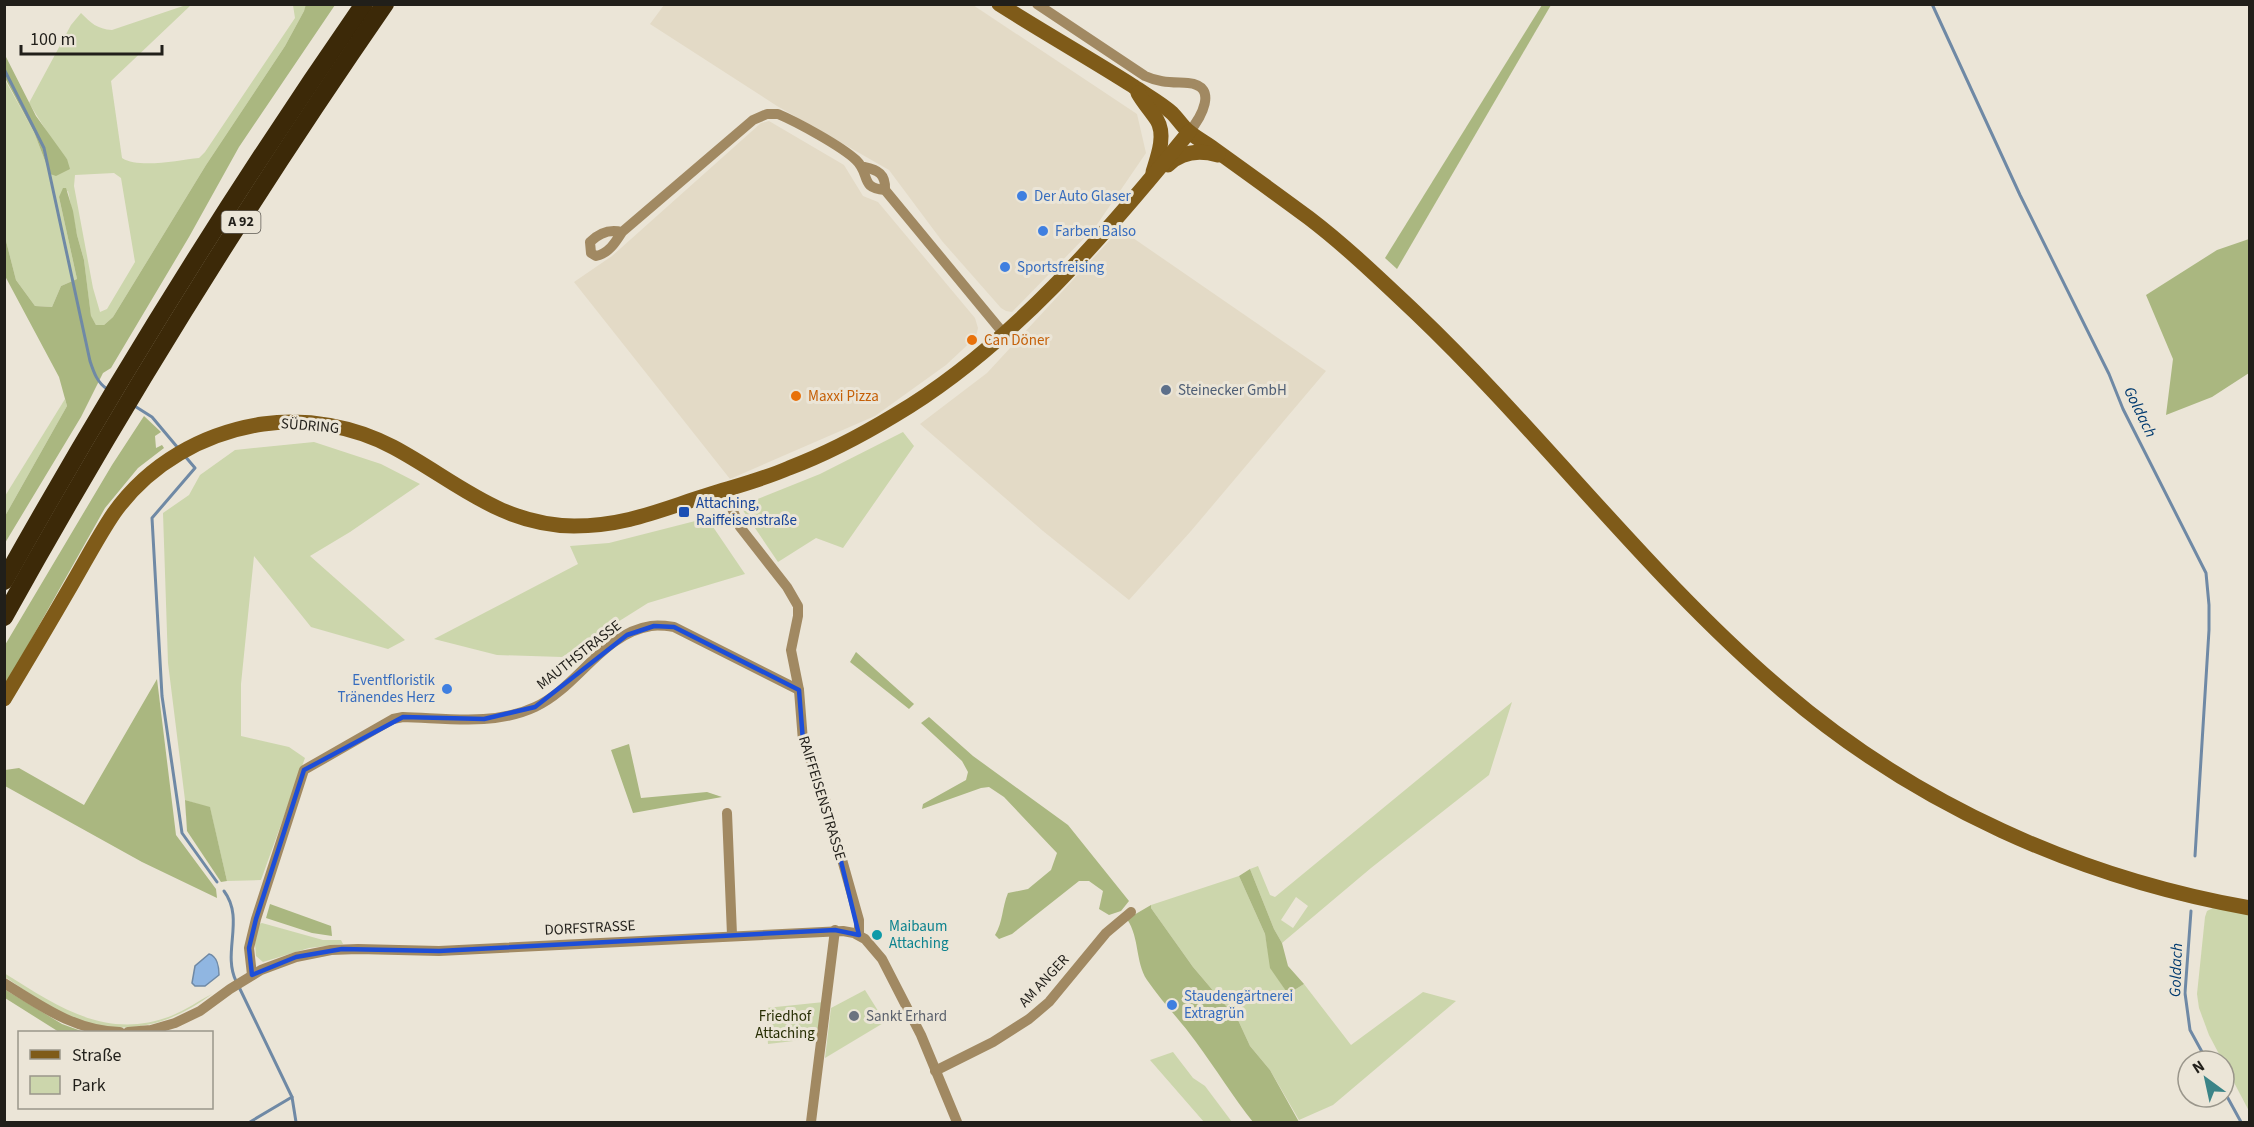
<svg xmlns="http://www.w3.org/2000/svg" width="2254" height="1127" font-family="'Source Sans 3',sans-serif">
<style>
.built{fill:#e3dac6}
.green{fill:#ccd6ac;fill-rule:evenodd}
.forest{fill:#aab780}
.water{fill:#90b6e1;stroke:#6f89a5;stroke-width:1.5}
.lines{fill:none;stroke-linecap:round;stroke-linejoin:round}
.stream{stroke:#6f89a5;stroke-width:3}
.street{stroke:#a18962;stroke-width:10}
.secondary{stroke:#7f5b19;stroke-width:15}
.highway{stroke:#3c2908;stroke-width:18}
.marked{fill:none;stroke:#1d4ed8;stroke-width:4.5;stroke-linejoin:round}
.shop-dot{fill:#3f7fe0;stroke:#ebe5d7;stroke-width:2}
.food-dot{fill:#e8710a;stroke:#ebe5d7;stroke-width:2}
.service-dot{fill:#5c6f8a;stroke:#ebe5d7;stroke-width:2}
.transit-dot{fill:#1a4fb4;stroke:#ebe5d7;stroke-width:2}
.culture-dot{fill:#0f9aa8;stroke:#ebe5d7;stroke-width:2}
.worship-dot{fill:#6b7280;stroke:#ebe5d7;stroke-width:2}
.labels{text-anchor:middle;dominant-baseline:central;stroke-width:6;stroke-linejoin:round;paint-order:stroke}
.shield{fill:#ebe5d7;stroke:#5e5a53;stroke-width:1.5}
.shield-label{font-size:14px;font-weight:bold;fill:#211f1a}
.shop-label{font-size:15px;fill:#366cbe;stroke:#ebe5d7;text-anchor:start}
.food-label{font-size:15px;fill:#c56008;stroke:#ebe5d7;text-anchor:start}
.service-label{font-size:15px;fill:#4e5e75;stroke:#ebe5d7;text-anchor:start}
.street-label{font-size:15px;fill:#211f1a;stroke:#ebe5d7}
.transit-label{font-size:15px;fill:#164399;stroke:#ebe5d7;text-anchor:start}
.culture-label{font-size:15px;fill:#0d838f;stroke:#ebe5d7;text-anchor:start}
.park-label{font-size:15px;fill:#282f04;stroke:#ebe5d7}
.worship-label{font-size:15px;fill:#5b616d;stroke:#ebe5d7;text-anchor:start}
.water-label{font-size:16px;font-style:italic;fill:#003a6f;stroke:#ebe5d7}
</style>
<rect width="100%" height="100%" fill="#ebe5d7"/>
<!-- built -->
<g class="built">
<polygon points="664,5 973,5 1137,114 1146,153 1096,226 1012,312 1006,311 1001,308 942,241 889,170 777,106 650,24"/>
<polygon points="769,121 844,165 863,196 878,202 975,318 978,328 976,337 946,365 875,416 730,479 574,282 612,256 761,123"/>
<polygon points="1120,229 1326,371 1191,531 1129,600 1043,531 920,424 987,373"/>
</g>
<!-- green -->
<g class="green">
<path d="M186 5H191L111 81 122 158C139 169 179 160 199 158L205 152 295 18 293 5H306L304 11 285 46 206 165 113 317 104 325H96L91 317 84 260 77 235 68 191 59 197 77 279 61 286 52 307 35 306 16 280 5 237 4 78 34 132 50 174 67 159 57 148 29 103 71 25 81 13C91 23 97 29 112 30ZM114 173 121 178 135 262 107 309 100 312 93 288 74 186 75 175Z"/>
<polygon points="65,399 67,406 5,516 5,496"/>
<polygon points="903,432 914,446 843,548 816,538 778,562 740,506 820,474"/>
<polygon points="314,442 381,464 420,484 350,532 310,556 405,640 388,649 311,627 254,556 241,684 241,736 289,747 305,758 261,880 227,881 210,808 185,800 168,663 163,513 189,495 200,475 235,450"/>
<polygon points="707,518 745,574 648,603 562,657 497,655 434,639 578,564 570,546 609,543"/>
<path d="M1512 702 1489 775 1371 868 1282 943 1274 929 1250 869 1258 866 1270 895 1275 897ZM1296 897 1308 906 1293 928 1281 920Z"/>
<polygon points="1239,876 1265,934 1271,968 1288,994 1304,984 1351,1045 1423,992 1456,1001 1333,1105 1299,1120 1270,1070 1250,1046 1238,1020 1193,967 1151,908 1151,905"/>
<polygon points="2213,908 2249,913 2249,1111 2209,1035 2199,1008 2197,994 2205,917 2207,911"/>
<polygon points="262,923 323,940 341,940 343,944 309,948 263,962 256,956 255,943 259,924"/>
<path d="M4 973C57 1006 106 1041 171 1016 186 1010 198 1001 212 994 168 1027 120 1038 68 1016 46 1006 25 990 5 977Z"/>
<polygon points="865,990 885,1022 825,1058 831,1008"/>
<polygon points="824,1002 819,1038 768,1044 766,1008"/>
<polygon points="1173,1052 1193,1078 1205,1086 1232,1122 1204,1122 1150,1060"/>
</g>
<!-- forest -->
<g class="forest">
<polygon points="306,4 335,5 239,147 189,237 111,368 103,373 81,417 5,543 5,516 67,406 59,377 5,276 5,237 16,280 35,306 52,307 61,286 77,279 59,197 63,188 66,188 73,211 77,235 84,260 91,316 96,325 104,325 113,317 206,165 285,46 304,11"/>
<polygon points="1542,5 1551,5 1397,269 1385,258"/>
<polygon points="5,55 36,116 67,159 70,169 56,176 50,174 34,132 5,78"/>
<polygon points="2249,239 2249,373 2212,397 2166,415 2173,359 2146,295 2217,250"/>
<polygon points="144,416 161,432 155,436 156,448 162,445 164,448 138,468 105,508 5,686 5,645 112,465"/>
<polygon points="856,652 914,704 909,709 850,662"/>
<polygon points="157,679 176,835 216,889 217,898 142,862 5,786 5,770 19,768 84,805"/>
<path d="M929 717 973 756 1068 825 1129 901 1121 911 1109 915 1099 909 1103 891 1089 881H1079L1012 934 999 939 995 935C1003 922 1002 907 1008 893L1028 889 1051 870 1057 853 1004 797 989 787 981 788 922 809 923 804 966 780 968 772 962 761 921 723Z"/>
<polygon points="629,744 641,798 707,792 722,797 633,813 611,750"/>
<polygon points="185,800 210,807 227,881 221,882 187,831"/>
<polygon points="1250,869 1274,929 1282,943 1288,966 1304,984 1288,994 1270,968 1265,934 1239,876"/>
<polygon points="270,904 331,926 332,936 312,933 266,918"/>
<path d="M1151 905V908L1193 967 1238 1020 1250 1046 1270 1070 1299 1122H1253C1233 1097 1216 1069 1196 1042 1181 1021 1162 1002 1147 980 1135 961 1140 939 1127 919Z"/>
<polygon points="4,989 62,1024 84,1032 59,1032 5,998"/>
</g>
<!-- water -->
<path class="water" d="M209 954C217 956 219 967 219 975L205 986H195L192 983 195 966Z"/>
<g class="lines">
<!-- stream -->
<g class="stream">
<polyline points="1932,4 2020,195 2109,374 2123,409 2206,573 2209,605 2209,630 2195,856"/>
<path d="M4 69 44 148 90 361C94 373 97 382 107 389"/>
<polyline points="133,405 152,417 178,448"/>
<polyline points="184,455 195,468 152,518 162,696 182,833 217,882"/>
<path d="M224 891C245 919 222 952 236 981"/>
<polyline points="2191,911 2185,993 2190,1030 2207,1061"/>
<polyline points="239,987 292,1097 296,1122"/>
<polyline points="2224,1091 2241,1122"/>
<polyline points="250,1122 292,1097"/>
</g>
<!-- street -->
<g class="street">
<path d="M1037 4 1145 76C1160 83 1172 82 1188 83 1220 86 1200 119 1189 132"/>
<path d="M864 167C878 170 886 174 885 190"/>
<path d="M622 232C615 243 609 253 596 256L591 253 590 242C599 233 610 229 622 232L753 120 767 114H778C797 122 841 146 856 160 871 174 859 188 885 190L1004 334"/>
<polyline points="724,490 740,527 787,587 798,606 798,616 791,650 799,690 803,741 825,799 859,920 859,935"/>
<polyline points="727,813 732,935"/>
<path d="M252 975 249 948 256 919 304 770 393 719 403 717C446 718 495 726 535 707 577 688 603 633 651 626 658 625 667 626 674 627L799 690"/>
<path d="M4 983C41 1006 75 1031 120 1032"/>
<polyline points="128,1032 151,1030 175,1023 200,1011 230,989 261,970 296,957 331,950 358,949 439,951 843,931 854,933 865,939 882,959 921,1035 957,1122"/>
<polyline points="935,1071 993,1042 1029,1019 1049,1002 1106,933 1131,912"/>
<polyline points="811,1122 835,930"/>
</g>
<!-- secondary -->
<g class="secondary">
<path d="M999 4C1043 32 1089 58 1133 86 1146 95 1161 103 1172 113 1178 119 1182 126 1188 131 1196 138 1206 143 1214 149 1246 172 1278 195 1309 218 1347 247 1382 281 1416 313 1543 434 1649 577 1783 691 1915 804 2079 878 2250 908"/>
<path d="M1138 93C1143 102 1151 111 1157 120 1166 135 1158 156 1153 172"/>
<path d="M1168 165C1182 151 1200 150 1218 155"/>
<path d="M4 699C27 661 50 622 72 584 86 560 99 535 114 513 149 464 203 433 263 424 307 418 353 426 393 447 455 480 499 525 574 526 627 526 662 509 711 494 737 486 764 479 789 468 826 454 862 435 895 415 1009 348 1106 234 1189 132"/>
</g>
<!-- highway -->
<g class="highway">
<path d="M4 581C115 383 235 190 364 4"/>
<path d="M4 617C121 407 248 202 385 4"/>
</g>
</g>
<!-- marked area -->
<path class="marked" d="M654 626 674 627 799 690 803 741 829 812 859 935 835 930 439 951 342 949 296 957 252 975 249 948 256 919 304 770 403 717 484 719 535 707 627 635Z"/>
<!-- markers -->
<g class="shop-dot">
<circle cx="1022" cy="196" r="6"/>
<circle cx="1043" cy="231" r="6"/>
<circle cx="1005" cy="267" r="6"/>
<circle cx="447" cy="689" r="6"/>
<circle cx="1172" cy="1005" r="6"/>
</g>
<g class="food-dot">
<circle cx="972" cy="340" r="6"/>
<circle cx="796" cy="396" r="6"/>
</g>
<circle class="service-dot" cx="1166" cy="390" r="6"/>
<rect class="transit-dot" x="678" y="506" width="12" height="12" rx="3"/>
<circle class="culture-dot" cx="877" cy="935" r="6"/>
<circle class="worship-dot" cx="854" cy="1016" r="6"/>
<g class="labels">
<!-- shield labels -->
<rect class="shield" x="221.5" y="211" width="39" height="22" rx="4.5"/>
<g class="shield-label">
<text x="241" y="222">A 92</text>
</g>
<!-- shop labels -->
<g class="shop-label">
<text x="1034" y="196">Der Auto Glaser</text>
<text x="1055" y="231">Farben Balso</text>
<text x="1017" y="267">Sportsfreising</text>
<text x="435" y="680" text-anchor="end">Eventfloristik<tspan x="435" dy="17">Tränendes Herz</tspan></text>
<text x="1184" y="996">Staudengärtnerei<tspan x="1184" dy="17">Extragrün</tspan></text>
</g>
<!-- food labels -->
<g class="food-label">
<text x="984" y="340">Can Döner</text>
<text x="808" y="396">Maxxi Pizza</text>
</g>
<!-- service labels -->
<g class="service-label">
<text x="1178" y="390">Steinecker GmbH</text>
</g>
<!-- street labels -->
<g class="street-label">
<text transform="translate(310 426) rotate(5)">SÜDRING</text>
<text transform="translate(579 655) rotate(-38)">MAUTHSTRASSE</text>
<text transform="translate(822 798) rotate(73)">RAIFFEISENSTRASSE</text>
<text transform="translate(590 928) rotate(-3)">DORFSTRASSE</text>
<text transform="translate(1044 981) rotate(-47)">AM ANGER</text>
</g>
<!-- transit labels -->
<g class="transit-label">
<text x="696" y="503">Attaching,<tspan x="696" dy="17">Raiffeisenstraße</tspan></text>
</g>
<!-- culture labels -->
<g class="culture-label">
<text x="889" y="926">Maibaum<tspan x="889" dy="17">Attaching</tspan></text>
</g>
<!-- park labels -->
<g class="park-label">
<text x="785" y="1016">Friedhof<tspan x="785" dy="17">Attaching</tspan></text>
</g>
<!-- worship labels -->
<g class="worship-label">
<text x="866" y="1016">Sankt Erhard</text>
</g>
<!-- water labels -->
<g class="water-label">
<text transform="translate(2140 412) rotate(64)">Goldach</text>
<text transform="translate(2176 970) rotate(-88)">Goldach</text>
</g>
</g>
<!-- border -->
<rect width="2254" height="1127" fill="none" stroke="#211f1a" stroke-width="12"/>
<!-- legend -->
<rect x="18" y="1031" width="195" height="78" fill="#ebe5d7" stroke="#9a968b" stroke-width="1.5"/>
<rect x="30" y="1050" width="30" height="9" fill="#7f5b19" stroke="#9a968b" stroke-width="1.5"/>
<text x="72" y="1061" font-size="18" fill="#211f1a">Straße</text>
<rect x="30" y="1076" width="30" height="18" fill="#ccd6ac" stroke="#9a968b" stroke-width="1.5"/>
<text x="72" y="1091" font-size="18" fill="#211f1a">Park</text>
<!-- north arrow -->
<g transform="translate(2206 1079) rotate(327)"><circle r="28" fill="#ebe5d7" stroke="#9a968b" stroke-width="1.5"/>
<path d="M0-4.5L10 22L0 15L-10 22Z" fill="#3b8487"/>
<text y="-9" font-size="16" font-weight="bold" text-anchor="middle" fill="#211f1a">N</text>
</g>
<!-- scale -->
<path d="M21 45v9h141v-9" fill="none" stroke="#211f1a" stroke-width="3"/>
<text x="30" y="45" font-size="18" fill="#211f1a" stroke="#ebe5d7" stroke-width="4.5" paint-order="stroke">100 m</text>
</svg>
